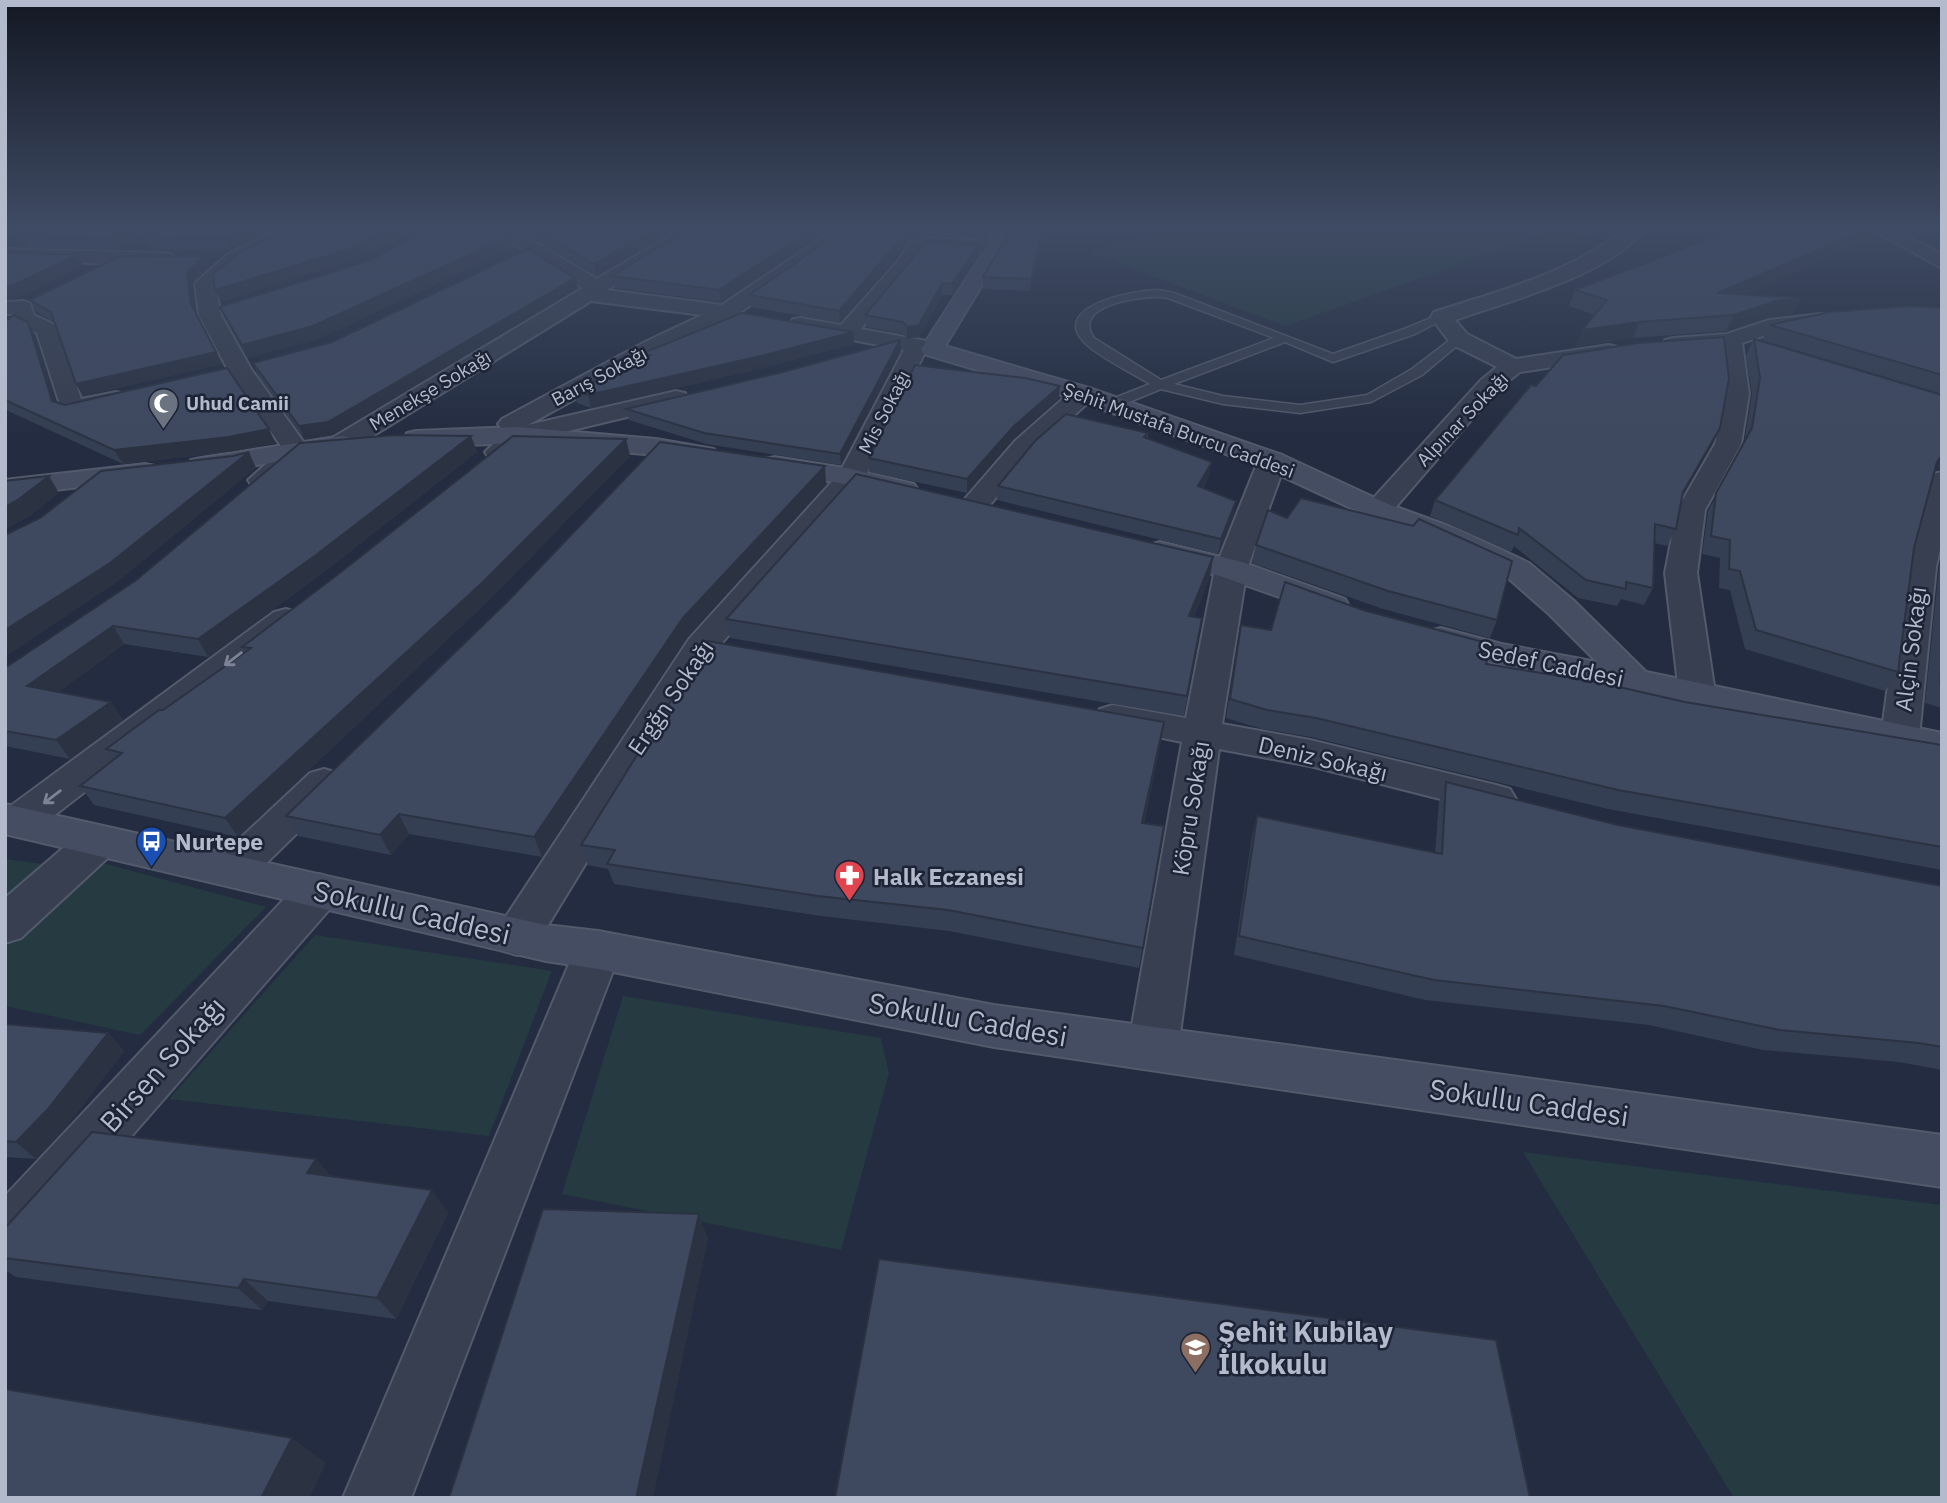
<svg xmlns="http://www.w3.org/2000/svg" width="1947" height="1503" font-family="'IBM Plex Sans',sans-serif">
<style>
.green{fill:#253b41}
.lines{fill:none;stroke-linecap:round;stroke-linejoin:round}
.lane-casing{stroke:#525a6b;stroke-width:3}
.street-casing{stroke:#525a6b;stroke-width:4}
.secondary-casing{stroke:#525a6b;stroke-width:4}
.lane{fill:#373f50;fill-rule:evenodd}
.street{fill:#373f50;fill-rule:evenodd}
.secondary{fill:#454d63;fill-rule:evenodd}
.wall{fill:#353f53}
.shaded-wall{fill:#2b3343}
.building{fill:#3e4960;stroke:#2b3343;stroke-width:2}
.oneway{stroke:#7b8394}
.labels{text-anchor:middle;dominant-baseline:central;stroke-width:5;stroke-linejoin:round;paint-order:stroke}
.far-street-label{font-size:19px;fill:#b3bacb;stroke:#1c2435}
.far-poi-label{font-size:19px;font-weight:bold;fill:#b3bacb;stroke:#1c2435;text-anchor:start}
.street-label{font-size:23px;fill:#b3bacb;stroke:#1c2435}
.poi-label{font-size:23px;font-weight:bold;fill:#b3bacb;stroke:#1c2435;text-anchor:start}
.near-street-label{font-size:28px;fill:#b3bacb;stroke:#1c2435}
.near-poi-label{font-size:28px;font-weight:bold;fill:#b3bacb;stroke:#1c2435;text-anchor:start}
</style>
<rect width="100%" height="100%" fill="#232c40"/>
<!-- green -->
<g class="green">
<polygon points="1180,227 1482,227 1529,240 1285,326 1089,252"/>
<polygon points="1499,227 1607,227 1611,228 1559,244"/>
<polygon points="5,859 59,866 5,911"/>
<polygon points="99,862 266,907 140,1035 5,1006 5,948"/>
<polygon points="315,935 552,971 489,1136 169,1099"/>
<polygon points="623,996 881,1038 889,1073 841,1250 562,1194"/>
<polygon points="1523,1152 1942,1205 1942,1498 1734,1498"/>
</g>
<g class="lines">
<defs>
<path id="lane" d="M1159 290 1174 293 1333 354 1407 328 1438 315 1448 317 1415 334 1333 362 1285 342 1174 384 1223 396 1300 405 1367 395 1412 369 1455 336 1465 339 1422 375 1371 402 1300 413 1223 404 1161 389 1117 407H1107V401L1150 384C1131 372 1100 358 1085 343 1048 306 1136 290 1159 290ZM1159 297 1168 298 1274 338 1161 380 1094 338C1071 306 1138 296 1159 297Z"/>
<g id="street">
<path d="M284 227H307L242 262 215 285 221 315 251 369 310 451C298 468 273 491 252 486L248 480 283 449 228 370 199 315 195 283 228 254Z"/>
<path d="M487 227H509L597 279 684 227H706L607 290 722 305 838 227H859L741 312 738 317 728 319 661 352 528 425 676 391 685 393 688 398 685 403 527 441C514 452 506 462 489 458L485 452 507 431 502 429 498 424 502 419 645 342 702 315 591 301 350 450 341 452 332 450 328 444 332 438 583 288Z"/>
<path d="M1627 227H1647C1611 275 1511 300 1455 320L1467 334 1516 359 1609 345 1617 347 1620 352 1617 357 1520 372 1497 390 1388 516 1378 519 1368 516 1364 510 1368 504 1481 380 1497 367 1451 344 1431 317 1434 312C1501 290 1572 273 1627 227Z"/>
<polygon points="1867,227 1889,227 1942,254 1942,268"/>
<polygon points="925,238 996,241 1005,247 996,253 924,251 861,329 932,342 940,344 943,349 940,354 924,354 865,477 715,651 533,950 517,955 501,950 494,937 501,924 689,639 839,474 904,350 801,330 793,329 790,324 793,319 801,318 841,325 898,261 910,243"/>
<polygon points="5,249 168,253 178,259 168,265 5,261"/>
<polygon points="23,301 30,303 34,315 55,325 58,330 81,399 116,392 125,394 128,399 125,404 72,416 63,414 37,333 16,323 13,314 5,314 5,302"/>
<polygon points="1820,314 1828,315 1831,320 1828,325 1772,333 1742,343 1749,394 1741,444 1705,510 1697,573 1715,693 1710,701 1697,704 1684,701 1679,693 1665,573 1677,510 1715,444 1725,394 1720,348 1673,352 1665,350 1662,345 1665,340 1673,338 1727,334 1769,320"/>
<polygon points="1083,387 1092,389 1095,394 1092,399 1033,453 984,512 974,515 964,512 960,506 964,500 1015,441 1074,389"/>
<polygon points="1272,453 1282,455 1286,461 1247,569 1222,724 1310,740 1496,785 1510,789 1516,799 1510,809 1496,813 1310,766 1219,749 1178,1048 1171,1063 1153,1070 1135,1063 1128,1048 1182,742 1100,725 1094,717 1100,709 1113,705 1186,718 1215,569 1258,461 1262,455"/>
<polygon points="1942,472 1942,541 1936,567 1919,737 1913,746 1900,750 1887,746 1881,737 1904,567 1928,480 1932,474"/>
<polygon points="286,609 298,612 303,619 298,626 33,832 18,837 5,833 5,810 274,612"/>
<polygon points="324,769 338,773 344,783 338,793 247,882 232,887 217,882 210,871 217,860 310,773"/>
<polygon points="99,826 114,830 120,841 114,852 21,938 5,943 5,898 84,830"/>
<polygon points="319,874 335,879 341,891 335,903 25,1258 5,1267 5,1196 303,879"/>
<polygon points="598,931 614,937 621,950 411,1498 343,1498 575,950 582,937"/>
</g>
<g id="secondary">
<polygon points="992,227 1010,227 1005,247 945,346 1092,389 1282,455 1388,504 1457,529 1529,563 1573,600 1646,672 1942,733 1942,759 1697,704 1498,664 1429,645 1424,638 1429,631 1441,628 1502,644 1597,662 1549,614 1507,577 1435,541 1368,516 1262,467 1074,399 924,354 921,349 987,247"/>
<polygon points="518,427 656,439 714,449 718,455 714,461 705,463 656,455 518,443 416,447 407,445 403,439 407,433 416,431"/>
<polygon points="342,436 351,438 355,444 351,450 201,474 191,472 187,466 191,460 201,458"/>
<polygon points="775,457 851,469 914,484 918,490 914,496 904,498 851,485 765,471 761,465 765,459"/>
<polygon points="145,464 155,466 159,472 155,478 5,496 5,480"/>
<polygon points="1160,542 1242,562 1345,599 1349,606 1345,613 1333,616 1220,576 1149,557 1145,551 1149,545"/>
<polygon points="5,804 546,925 598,931 994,1005 1942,1135 1942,1187 994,1047 598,969 546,961 5,834"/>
</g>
</defs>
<!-- lane casing -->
<use href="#lane" class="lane-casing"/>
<!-- street casing -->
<use href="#street" class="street-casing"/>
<!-- secondary casing -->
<use href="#secondary" class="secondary-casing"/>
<!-- lane -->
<use href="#lane" class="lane"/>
<!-- street -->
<use href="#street" class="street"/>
<!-- secondary -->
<use href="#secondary" class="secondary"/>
</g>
<!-- wall -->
<g class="wall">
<polygon points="48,227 156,227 114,250 28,248 22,237"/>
<polygon points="166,227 278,227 231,249 152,250 147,239"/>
<polygon points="514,227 679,227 597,276"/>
<polygon points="692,227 833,227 721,302 615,288 612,276"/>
<polygon points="847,227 990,227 987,238 925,235 909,241 840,323 751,307 749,295"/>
<polygon points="1010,227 1045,227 1030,291 983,289 983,277 1007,237"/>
<polygon points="1894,227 1942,227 1942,234 1902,231"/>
<polygon points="510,236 513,248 318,339 248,358 226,319 220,307 368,261"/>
<polygon points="1878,236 1744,295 1793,314 1768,318 1726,331 1633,338 1575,347 1595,315 1569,306 1575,290"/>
<polygon points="979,244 979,255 953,295 942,295 919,337 907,339 903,334 866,327 865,315"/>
<polygon points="204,256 209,267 192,283 196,314 222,364 83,396 76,384 54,322 37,312 30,300"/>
<polygon points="578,288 333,435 304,439 258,375 253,363"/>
<polygon points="1942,308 1942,394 1762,340 1770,325"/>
<polygon points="5,320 35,335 56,402 65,405 269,429 275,443 235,451 123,464 6,410 5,411"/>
<polygon points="1754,339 1942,470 1934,471 1914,548 1898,672 1885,691 1745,649 1730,590 1719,588 1720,558 1702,554 1708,511 1744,443 1752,394 1746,355"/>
<polygon points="900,340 901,350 841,465 706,444 629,420 626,409 779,373"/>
<polygon points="854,344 766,367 591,408 577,403 574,391 644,358 643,353"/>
<polygon points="1059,398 1013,439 967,493 869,472 869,458"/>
<polygon points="1720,428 1713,443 1682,496 1676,529 1667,546 1654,543 1653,588 1644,605 1621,599 1617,606 1578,598 1514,546 1511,552 1430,516 1435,500"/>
<polygon points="1148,433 1148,438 1209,476 1203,488 1234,515 1218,554 997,500 998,486"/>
<polygon points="471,436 477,452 324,572 208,657 124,644 58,692 111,702 123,720 70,759 5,746 5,668"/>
<polygon points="626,439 630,456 488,601 238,837 94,805 80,786 113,760 106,749 245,652 242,647"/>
<polygon points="826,484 687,637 542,857 409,834 391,855 298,836 286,816"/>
<polygon points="1256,545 1497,620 1490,638 1383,609 1252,563"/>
<polygon points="1942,554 1942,708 1925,703 1939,567"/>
<polygon points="1213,557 1210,576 1194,617 1202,618 1184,716 730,638 726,619"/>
<polygon points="1241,625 1486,664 1685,702 1942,745 1942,870 1608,809 1311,737 1262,729 1226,718"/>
<polygon points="1161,742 1144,823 1164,826 1139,968 949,931 821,916 614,884 608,869 588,865 581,845"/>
<polygon points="1446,782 1618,825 1942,886 1942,1070 1899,1062 1763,1050 1649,1025 1425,1000 1234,955 1252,836 1257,816 1435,853 1439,802"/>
<polygon points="5,1024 108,1033 124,1051 66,1127 36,1159 5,1157"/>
<polygon points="316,1159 331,1177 448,1213 396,1319 268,1301 262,1310 16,1277 5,1270 5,1228"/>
</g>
<!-- shaded-wall -->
<g class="shaded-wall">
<polygon points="5,227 36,227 5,239"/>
<polygon points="131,227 156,227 114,250 109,239"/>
<polygon points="250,227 278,227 231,249 227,238"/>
<polygon points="396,227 422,227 356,260 221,302 215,290"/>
<polygon points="659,227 679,227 597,276 594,264"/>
<polygon points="816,227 833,227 721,302 719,290"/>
<polygon points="917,227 925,227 925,235 909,241 840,323 839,311 909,229"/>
<polygon points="987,227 990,227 987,238"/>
<polygon points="1043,227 1045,227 1030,291 1031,279"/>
<polygon points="1872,227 1882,227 1878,236 1711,309 1718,293"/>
<polygon points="510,236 513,248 318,339 248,358 242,345"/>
<polygon points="979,244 979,255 953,295 952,284"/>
<polygon points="77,255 83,266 18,298 5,300 5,287"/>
<polygon points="204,256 209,267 192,283 196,315 191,304 187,273"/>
<polygon points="575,278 578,288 333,435 304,439 299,426"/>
<polygon points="942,283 942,295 919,337 907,339 907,327"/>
<polygon points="1801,298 1793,314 1768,318 1726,331 1734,315 1776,301"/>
<polygon points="28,322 35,335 60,415 52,401"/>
<polygon points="1639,322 1633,338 1575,347 1582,330"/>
<polygon points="853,332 854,344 766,367 591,408 588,395"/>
<polygon points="900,340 901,350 841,465 840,454"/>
<polygon points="216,352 222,364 83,396 76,384"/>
<polygon points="1060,386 1059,398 1013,439 967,493 967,479 1014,426"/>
<polygon points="1720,428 1713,443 1675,509 1683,492"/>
<polygon points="269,429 275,443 235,451 123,464 114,450"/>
<polygon points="471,436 477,452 324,572 208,657 198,639"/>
<polygon points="626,439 630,456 488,601 238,837 225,818"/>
<polygon points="249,452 256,468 120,580 5,657 5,630"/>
<polygon points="1942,455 1942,470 1931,471 1925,479"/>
<polygon points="1212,462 1209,476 1195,500 1198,486"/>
<polygon points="825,466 826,484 687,637 542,857 534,837 683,618"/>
<polygon points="49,476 59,493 30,516 5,530 5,507"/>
<polygon points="1236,501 1234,515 1218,554 1221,539"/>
<polygon points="1213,557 1210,576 1186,636 1189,616"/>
<polygon points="113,626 124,644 41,705 27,686"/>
<polygon points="111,702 123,720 70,759 56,740"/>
<polygon points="1164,722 1161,742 1139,843 1142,823"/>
<polygon points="399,814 409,834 391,855 380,835"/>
<polygon points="108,1033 124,1051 66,1127 36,1159 16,1142"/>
<polygon points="316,1159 336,1183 307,1173"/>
<polygon points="432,1190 448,1213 396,1319 377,1298"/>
<polygon points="699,1214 708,1239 653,1498 636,1498"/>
<polygon points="244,1279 268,1301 262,1310 238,1288"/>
<polygon points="292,1438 326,1463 309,1498 261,1498"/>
</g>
<!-- building -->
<g class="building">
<polygon points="48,227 131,227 109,239 22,237"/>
<polygon points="166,227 250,227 227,238 147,239"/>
<polygon points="292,227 396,227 352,248 215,290 213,274 239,253"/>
<polygon points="433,227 495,227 510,236 313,326 242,345 220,307 368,261"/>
<polygon points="530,227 659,227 594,264"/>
<polygon points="692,227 816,227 719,290 612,276"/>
<polygon points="847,227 917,227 909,229 839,311 749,295"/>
<polygon points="1010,227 1043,227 1031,279 983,277 1007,237"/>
<polygon points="1741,227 1872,227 1718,293 1801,298 1776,301 1734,315 1639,322 1582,330 1607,300 1575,290"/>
<polygon points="925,243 979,244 952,284 942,283 919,325 907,327 903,322 865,315"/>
<polygon points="528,249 575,278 328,422 299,426 253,363 332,342"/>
<polygon points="5,252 77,255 11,286 5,287"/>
<polygon points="204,256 187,273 191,304 216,352 76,384 51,312 30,300 118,257"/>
<polygon points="1909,306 1942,308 1942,375 1770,325 1830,312"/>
<polygon points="742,313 853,332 765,355 588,395 574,391 650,355 643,353"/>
<polygon points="13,315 28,322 52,401 65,405 227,368 269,429 229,437 114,450 5,400 5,320 8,320"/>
<polygon points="1724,337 1729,379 1720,428 1683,492 1676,529 1655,524 1653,588 1626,582 1626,589 1586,580 1519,528 1518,535 1435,500 1531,385 1536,386 1563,355 1639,343"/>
<polygon points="1754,339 1942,395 1942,455 1937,462 1914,548 1898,672 1756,630 1740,571 1729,569 1730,540 1711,536 1716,493 1752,428 1760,378"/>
<polygon points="900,340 840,454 704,433 626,409 779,373"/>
<polygon points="915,365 1025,378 1060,386 1014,426 967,479 869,458"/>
<polygon points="1066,414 1148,433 1144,437 1212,462 1198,486 1236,501 1221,539 998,486 1035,441"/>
<polygon points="395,435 471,436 316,555 198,639 113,626 27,686 111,702 56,740 5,731 5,668 135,581 300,443"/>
<polygon points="513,436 626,439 482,583 225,818 80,786 122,753 106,749 159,710 163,710 251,648 242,647 341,572"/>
<polygon points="660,442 825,466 683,618 534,837 399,814 380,835 286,816 508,601"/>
<polygon points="249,452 110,563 5,630 5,535 40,518 101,471 233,456"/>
<polygon points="856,474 1213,557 1189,616 1202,618 1187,696 726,619"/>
<polygon points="49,476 19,499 5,507 5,481"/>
<polygon points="1301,498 1413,526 1419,519 1512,561 1497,620 1388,591 1256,545 1268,510 1287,518"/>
<polygon points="1285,582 1363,610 1491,644 1486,664 1597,682 1685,702 1942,745 1942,847 1618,790 1316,718 1267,710 1230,699 1241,625 1271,630"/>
<polygon points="708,641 1164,722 1142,823 1164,826 1143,948 948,910 818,896 607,864 615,850 581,845"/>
<polygon points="1942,660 1942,685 1940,684"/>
<polygon points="1446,782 1618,825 1942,886 1942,1047 1919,1043 1780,1030 1664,1006 1434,980 1239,936 1257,816 1442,854"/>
<polygon points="5,1024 108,1033 47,1110 16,1142 5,1141"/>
<polygon points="92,1132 316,1159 307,1173 432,1190 377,1298 244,1279 238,1288 5,1258 5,1228"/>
<polygon points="543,1209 699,1214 636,1498 449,1498"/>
<polygon points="879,1259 1496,1340 1530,1498 835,1498"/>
<polygon points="5,1389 292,1438 261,1498 5,1498"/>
</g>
<!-- one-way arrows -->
<defs><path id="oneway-shaft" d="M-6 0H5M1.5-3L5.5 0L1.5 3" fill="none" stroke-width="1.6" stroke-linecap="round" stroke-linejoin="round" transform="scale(1.75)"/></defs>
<g class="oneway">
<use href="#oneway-shaft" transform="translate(233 659) rotate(143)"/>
<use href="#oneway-shaft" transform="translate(52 797) rotate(143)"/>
</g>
<!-- sky -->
<linearGradient id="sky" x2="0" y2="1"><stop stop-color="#131823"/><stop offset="0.52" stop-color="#3f4b64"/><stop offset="1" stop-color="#3f4b64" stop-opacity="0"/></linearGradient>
<rect width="1947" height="437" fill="url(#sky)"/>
<!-- icons -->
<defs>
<symbol id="mosque-pin" viewBox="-11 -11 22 30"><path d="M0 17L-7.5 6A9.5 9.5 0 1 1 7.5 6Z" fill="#6b7280" stroke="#1c2435"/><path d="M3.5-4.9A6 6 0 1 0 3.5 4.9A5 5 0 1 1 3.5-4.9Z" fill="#fff"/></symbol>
<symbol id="bus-pin" viewBox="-11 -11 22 30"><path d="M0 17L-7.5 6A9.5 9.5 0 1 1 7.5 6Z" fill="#1a4fb4" stroke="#1c2435"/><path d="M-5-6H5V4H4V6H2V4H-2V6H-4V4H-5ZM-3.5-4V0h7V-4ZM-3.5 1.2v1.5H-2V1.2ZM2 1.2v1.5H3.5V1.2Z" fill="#fff"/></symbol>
<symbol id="pharmacy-pin" viewBox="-11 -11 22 30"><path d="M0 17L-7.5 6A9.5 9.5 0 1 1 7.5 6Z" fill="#e0444e" stroke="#1c2435"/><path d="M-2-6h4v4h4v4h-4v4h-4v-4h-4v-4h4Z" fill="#fff"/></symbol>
<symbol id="school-pin" viewBox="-11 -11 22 30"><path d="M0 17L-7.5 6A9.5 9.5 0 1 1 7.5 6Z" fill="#8d6e63" stroke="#1c2435"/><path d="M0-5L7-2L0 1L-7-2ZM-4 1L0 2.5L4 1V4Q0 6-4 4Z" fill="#fff"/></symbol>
</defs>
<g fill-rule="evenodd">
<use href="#mosque-pin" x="146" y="386" width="35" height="47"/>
<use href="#bus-pin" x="134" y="824" width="35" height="47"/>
<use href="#pharmacy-pin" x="832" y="858" width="35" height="47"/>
<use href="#school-pin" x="1178" y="1330" width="35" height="47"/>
</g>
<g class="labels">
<!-- far-street labels -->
<g class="far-street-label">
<text transform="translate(599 376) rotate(-28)">Barış Sokağı</text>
<text transform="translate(430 390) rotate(-31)">Menekşe Sokağı</text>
<text transform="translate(884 412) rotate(-63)">Mis Sokağı</text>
<text transform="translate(1462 419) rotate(-46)">Alpınar Sokağı</text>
<text transform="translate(1179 430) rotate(20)">Şehit Mustafa Burcu Caddesi</text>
</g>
<!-- far-poi labels -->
<g class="far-poi-label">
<text x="186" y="403">Uhud Camii</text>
</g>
<!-- street labels -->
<g class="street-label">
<text transform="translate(1910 649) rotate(-83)">Alçin Sokağı</text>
<text transform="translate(1551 663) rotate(12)">Sedef Caddesi</text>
<text transform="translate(670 697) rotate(-56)">Ergğn Sokağı</text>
<text transform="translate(1323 758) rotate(13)">Deniz Sokağı</text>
<text transform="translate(1190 808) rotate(-81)">Köpru Sokağı</text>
</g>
<!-- poi labels -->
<g class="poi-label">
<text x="175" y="841">Nurtepe</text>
<text x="873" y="876">Halk Eczanesi</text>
</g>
<!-- near-street labels -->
<g class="near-street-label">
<text transform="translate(412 912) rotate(13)">Sokullu Caddesi</text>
<text transform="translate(968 1019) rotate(10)">Sokullu Caddesi</text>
<text transform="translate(162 1064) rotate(-48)">Birsen Sokağı</text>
<text transform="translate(1529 1102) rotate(8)">Sokullu Caddesi</text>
</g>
<!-- near-poi labels -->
<g class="near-poi-label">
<text x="1218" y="1331">Şehit Kubilay<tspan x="1218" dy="32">İlkokulu</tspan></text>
</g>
</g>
<!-- border -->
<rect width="1947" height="1503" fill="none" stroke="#b3bacb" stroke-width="14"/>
</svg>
